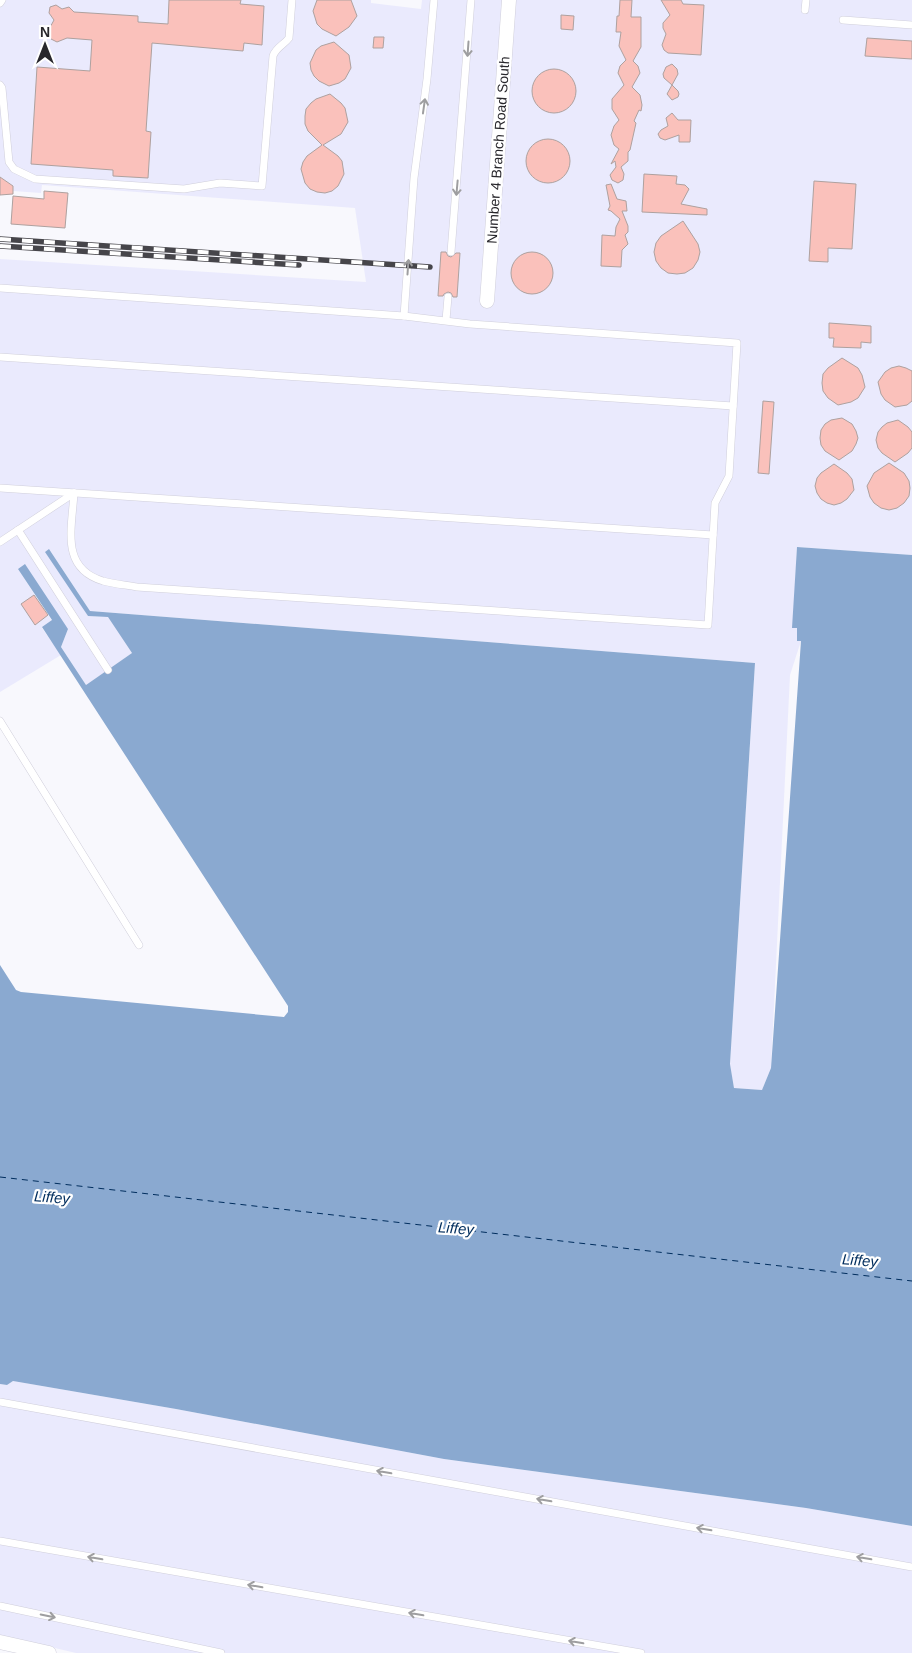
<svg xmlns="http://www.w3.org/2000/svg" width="912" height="1653" font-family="Helvetica,sans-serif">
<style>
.built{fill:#eaeafd}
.water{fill:#8aa9d0}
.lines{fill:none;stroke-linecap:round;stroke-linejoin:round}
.ferry{stroke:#002d5d;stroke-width:1;stroke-dasharray:6 5;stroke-linecap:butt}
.building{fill:#fac1bb;stroke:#aea19f}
.lane-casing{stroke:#d0cfdb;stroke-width:8}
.street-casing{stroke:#d0cfdb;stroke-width:15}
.lane{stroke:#fff;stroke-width:7}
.street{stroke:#fff;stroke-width:14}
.rail-casing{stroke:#46454a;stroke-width:5.5}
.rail{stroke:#fff;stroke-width:4;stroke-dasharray:11;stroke-linecap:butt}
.oneway{stroke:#9e9ea0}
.labels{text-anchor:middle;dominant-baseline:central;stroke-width:4.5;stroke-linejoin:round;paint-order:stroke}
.street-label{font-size:14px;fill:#28272c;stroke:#fff}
.water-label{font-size:15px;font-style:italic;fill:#002d5d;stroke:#fff}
</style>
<rect width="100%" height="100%" fill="#f8f8fd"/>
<!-- built -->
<g class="built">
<polygon points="0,0 371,0 371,3 421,9 422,0 912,0 912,555 797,547 793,628 797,628 801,641 790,675 771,1068 762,1090 734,1088 730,1065 755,663 90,611 49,549 88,616 108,617 132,653 86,685 61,647 68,629 18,569 52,621 42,628 61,655 0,692 0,259 366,282 355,208 42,185 41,193 13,191 13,186 0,177"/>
<polygon points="13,1381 176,1409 444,1459 806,1508 912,1526 912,1653 76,1653 0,1635 0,1384 7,1385"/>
</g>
<!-- water -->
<polygon class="water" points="797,547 912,555 912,1526 806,1508 444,1459 176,1409 13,1381 7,1385 0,1384 0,965 16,990 21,992 284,1017 288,1012 288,1006 42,627 52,620 18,569 25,564 68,629 61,647 86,685 132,653 108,617 88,616 45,552 49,549 90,611 755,663 730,1064 734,1088 762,1090 771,1068 801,641 797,641 797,628 792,628"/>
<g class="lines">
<!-- ferry -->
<polyline class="ferry" points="0,1177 912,1281"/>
</g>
<!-- building -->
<g class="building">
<polygon points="169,0 241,0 240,4 264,6 262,45 244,43 243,51 152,43 146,131 151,132 148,178 113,176 113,170 31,164 37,67 90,71 92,40 67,38 57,42 51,39 48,31 54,20 49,13 50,7 56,5 62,9 69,7 74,12 138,16 138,22 168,24"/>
<polygon points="317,0 351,0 357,16 349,27 336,36 322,29 317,24 313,11"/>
<polygon points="620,0 632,0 631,17 641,17 641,47 633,61 638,66 640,73 632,87 640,95 642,105 641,111 639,110 634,121 636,123 630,150 628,152 628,161 621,167 624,174 623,180 618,183 612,180 610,175 616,167 615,161 611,164 619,149 614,145 611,135 614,126 619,120 612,109 612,99 624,85 618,73 620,66 626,60 619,46 621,32 616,32 617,16 619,16"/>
<polygon points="661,0 681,0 683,4 704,5 701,55 668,53 664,50 662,45 666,34 663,28 663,23 670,15"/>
<polygon points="561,15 574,16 573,30 561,29"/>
<polygon points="374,37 384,37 383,48 373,48"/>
<polygon points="867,38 912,41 912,59 865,56"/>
<polygon points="334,42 349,55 351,68 345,79 339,83 329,86 319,81 314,76 311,70 310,63 316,50 321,46"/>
<polygon points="672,64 677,69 678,74 672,85 678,91 679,94 678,97 672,100 667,94 672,85 664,78 663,74 666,67"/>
<circle cx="554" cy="91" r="22"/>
<polygon points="330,94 341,103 345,108 348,122 341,134 323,145 338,156 342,161 344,174 338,186 332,191 325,193 317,192 310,189 305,183 301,169 303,162 307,156 322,145 308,131 305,124 305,116 306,109 311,103 316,99"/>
<polygon points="672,113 678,120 691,120 690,142 679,142 679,135 665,140 660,138 658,134 661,130 668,126 666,118"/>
<circle cx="548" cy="161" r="22"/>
<polygon points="644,174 677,176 676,184 685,185 689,189 681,204 707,209 707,215 642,212"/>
<polygon points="0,177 13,186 13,194 0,195"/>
<polygon points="814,181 856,184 852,249 828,248 828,262 809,261"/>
<polygon points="611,184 617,199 626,201 627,211 622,211 628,226 628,232 625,235 628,244 622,250 621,267 601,266 602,235 615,236 616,227 620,219 611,211 608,210 610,206 606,185"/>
<polygon points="44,191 68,193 65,228 11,224 13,196 44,199"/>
<polygon points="683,221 698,244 700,252 698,260 693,268 685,273 677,274 668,273 661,268 656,261 654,252 656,243 661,236"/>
<circle cx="532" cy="273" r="21"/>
<polygon points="441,252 446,252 448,256 451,257 456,253 460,253 457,297 453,297 451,293 448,292 444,294 443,296 438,296"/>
<polygon points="829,323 871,326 871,343 861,342 861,348 833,347 834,338 829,338"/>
<polygon points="842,358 858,368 862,375 865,387 858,398 851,402 838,405 828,398 823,391 822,383 823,374 828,368"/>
<polygon points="899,366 906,368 912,371 912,401 907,405 895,407 885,400 881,394 878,382 885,372 891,368"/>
<polygon points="763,401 774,402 769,474 758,473"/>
<polygon points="842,418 852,424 856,431 858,438 856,444 852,451 839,460 825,451 821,445 820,438 821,430 825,424 831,420"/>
<polygon points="898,420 908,427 912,432 912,448 908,453 895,462 882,453 878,448 876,440 878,432 882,427 887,423"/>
<polygon points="889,463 904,473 909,481 910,488 909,496 904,503 897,508 889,510 881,508 874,503 870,497 867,486 874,473"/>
<polygon points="834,464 847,473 852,479 854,490 847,499 841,503 834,505 827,503 821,499 817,493 815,486 817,478 821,473"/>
<polygon points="34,595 48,615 35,625 21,604"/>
</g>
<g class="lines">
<defs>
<g id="lane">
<polyline points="0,3 2,0"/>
<polyline points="805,10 806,0"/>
<polyline points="843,20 912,25"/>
<path d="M0 85 2 88 9 162 14 169 35 179 184 189 220 183 262 186 273 56C276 47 284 45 289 38L292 0"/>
<polyline points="451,252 471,0"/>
<path d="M0 288 404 316 470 324 737 343 729 476 715 503 708 625 137 587C126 585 114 584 103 581 60 568 72 528 74 493"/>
<polyline points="404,316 414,178 427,79 434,0"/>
<polyline points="446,320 448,297"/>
<polyline points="0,357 733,406"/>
<polyline points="0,488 713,535"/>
<polyline points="18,530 108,670"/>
<polyline points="0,542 74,493"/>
<polyline points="0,721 139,945"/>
<polyline points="0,1402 912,1567"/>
<polyline points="0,1541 641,1653"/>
<polyline points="0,1606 221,1653"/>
</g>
<g id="street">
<polyline points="487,301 509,0"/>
<polyline points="0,1642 49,1653"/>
</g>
</defs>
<!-- lane casing -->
<use href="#lane" class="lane-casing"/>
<!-- street casing -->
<use href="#street" class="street-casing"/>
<!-- lane -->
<use href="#lane" class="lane"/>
<!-- street -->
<use href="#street" class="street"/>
<defs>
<g id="rail">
<polyline points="0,239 430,267"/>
<polyline points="0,246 299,265"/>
</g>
</defs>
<!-- rail casing -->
<use href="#rail" class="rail-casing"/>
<!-- rail -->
<use href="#rail" class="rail"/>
</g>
<!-- one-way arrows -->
<defs><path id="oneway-shaft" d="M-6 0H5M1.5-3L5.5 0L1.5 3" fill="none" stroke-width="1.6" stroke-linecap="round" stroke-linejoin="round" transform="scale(1.25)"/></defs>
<g class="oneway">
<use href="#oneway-shaft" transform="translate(468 49) rotate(94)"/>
<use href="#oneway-shaft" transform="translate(424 106) rotate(-82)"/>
<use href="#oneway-shaft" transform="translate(457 188) rotate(95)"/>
<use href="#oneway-shaft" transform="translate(408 267) rotate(-86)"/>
<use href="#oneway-shaft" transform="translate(384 1472) rotate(-170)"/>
<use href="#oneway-shaft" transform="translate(544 1500) rotate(-170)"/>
<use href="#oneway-shaft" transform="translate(704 1529) rotate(-170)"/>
<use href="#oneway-shaft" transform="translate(95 1558) rotate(-170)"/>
<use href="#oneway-shaft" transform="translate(864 1558) rotate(-170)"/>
<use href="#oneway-shaft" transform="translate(255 1586) rotate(-170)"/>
<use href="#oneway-shaft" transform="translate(416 1614) rotate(-170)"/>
<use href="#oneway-shaft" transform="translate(48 1616) rotate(12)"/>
<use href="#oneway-shaft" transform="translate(576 1642) rotate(-170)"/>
</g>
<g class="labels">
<!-- street labels -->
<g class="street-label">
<text transform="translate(498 150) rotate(-86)">Number 4 Branch Road South</text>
</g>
<!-- water labels -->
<g class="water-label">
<text transform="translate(52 1197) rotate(4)">Liffey</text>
<text transform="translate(456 1228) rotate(4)">Liffey</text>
<text transform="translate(860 1260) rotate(4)">Liffey</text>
</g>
</g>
<!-- north arrow -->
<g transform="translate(45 45)" stroke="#ffffff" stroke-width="4" paint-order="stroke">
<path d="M0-4L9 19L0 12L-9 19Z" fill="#28272c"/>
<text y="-8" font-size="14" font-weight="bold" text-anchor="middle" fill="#28272c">N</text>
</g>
</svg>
